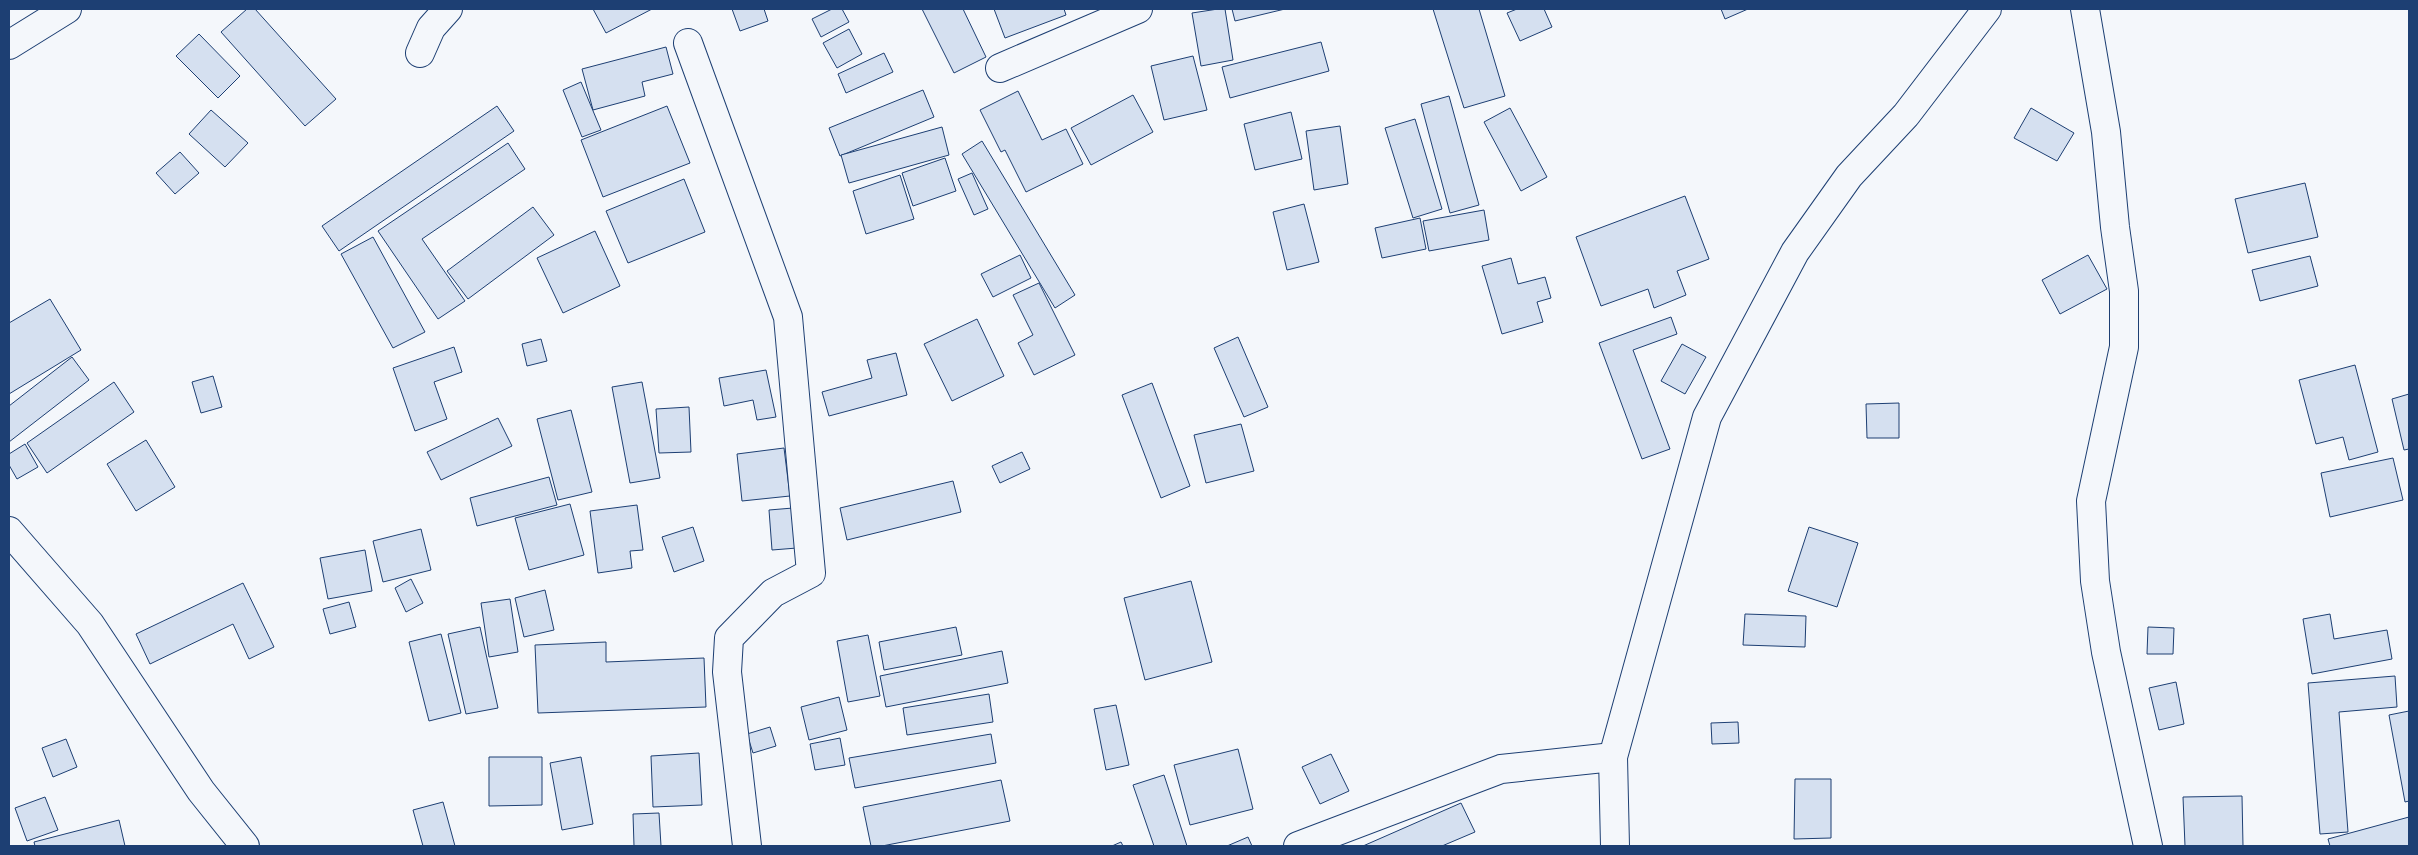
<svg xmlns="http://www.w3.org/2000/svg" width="2418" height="855" font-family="'Varela Round',sans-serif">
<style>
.building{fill:#d5e0f0;stroke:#1d3f73}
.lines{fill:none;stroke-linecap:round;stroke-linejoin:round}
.minor-casing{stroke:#1d3f73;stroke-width:30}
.minor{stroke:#f4f7fb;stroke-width:28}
</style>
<rect width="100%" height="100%" fill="#f4f7fb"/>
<!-- building -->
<g class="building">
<polygon points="247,9 255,9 336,99 305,126 221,32"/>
<polygon points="593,9 652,9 606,33"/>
<polygon points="732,9 764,9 768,21 740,31"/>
<polygon points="832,9 842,9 849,22 821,37 812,19"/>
<polygon points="922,9 963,9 986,57 954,73"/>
<polygon points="994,9 1064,9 1066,15 1005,38"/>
<polygon points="1218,9 1225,9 1233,60 1201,66 1192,13"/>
<polygon points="1232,9 1285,9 1235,21"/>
<polygon points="1433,9 1479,9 1505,96 1464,108"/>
<polygon points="1517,9 1544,9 1552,27 1520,41 1507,13"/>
<polygon points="1721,9 1748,9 1725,19"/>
<polygon points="849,29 862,54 837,68 823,43"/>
<polygon points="199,34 240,76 218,98 176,56"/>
<polygon points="1321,42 1329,71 1230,98 1222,67"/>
<polygon points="666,47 673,74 642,82 645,96 593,110 582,69"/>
<polygon points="884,53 893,72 846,93 838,74"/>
<polygon points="1193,56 1207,110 1164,120 1151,66"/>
<polygon points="581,82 601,130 582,137 563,90"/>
<polygon points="923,90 934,117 840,156 829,128"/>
<polygon points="1018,91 1042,140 1066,129 1083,164 1026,192 1005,150 1001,152 980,110"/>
<polygon points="1133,95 1153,132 1091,165 1071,128"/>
<polygon points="1449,96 1479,205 1450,213 1421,104"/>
<polygon points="497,106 514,131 339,251 322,226"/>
<polygon points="667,106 690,163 603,197 581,140"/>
<polygon points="1510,108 1547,177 1521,191 1484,122"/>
<polygon points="2031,108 2074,133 2057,161 2014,138"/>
<polygon points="211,110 248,143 225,167 189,134"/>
<polygon points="1291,112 1302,159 1255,170 1244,124"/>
<polygon points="1415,119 1442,209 1413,218 1385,128"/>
<polygon points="1340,126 1348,184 1314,190 1306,131"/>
<polygon points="942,127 949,155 849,183 841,155"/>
<polygon points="982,141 1075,295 1055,308 962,154"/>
<polygon points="508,143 525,169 422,239 465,301 438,319 378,231"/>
<polygon points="180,152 199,173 175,194 156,173"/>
<polygon points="945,158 956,191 913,206 902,173"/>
<polygon points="972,173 988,209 974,215 958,179"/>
<polygon points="900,175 914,219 866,234 853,191"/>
<polygon points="684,179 705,232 628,263 606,211"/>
<polygon points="2305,183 2318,237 2248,253 2235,199"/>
<polygon points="1685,196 1709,259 1677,271 1686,295 1654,308 1648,289 1601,306 1576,237"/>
<polygon points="1304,204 1319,262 1287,270 1273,212"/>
<polygon points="533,207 554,235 468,299 447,271"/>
<polygon points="1484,210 1489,240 1429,251 1423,221"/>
<polygon points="1420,218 1426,249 1382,258 1375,228"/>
<polygon points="595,231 620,286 563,313 537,258"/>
<polygon points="373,237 425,332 393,348 341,254"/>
<polygon points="1020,255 1031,278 993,297 981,274"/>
<polygon points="2088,255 2107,289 2060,314 2042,280"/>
<polygon points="2310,256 2318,286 2260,301 2252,270"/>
<polygon points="1511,258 1518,284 1545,277 1551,298 1537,302 1543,322 1502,334 1482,266"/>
<polygon points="1039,283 1075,355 1034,375 1018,343 1033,335 1013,295"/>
<polygon points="50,299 81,350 9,394 9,323"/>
<polygon points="1671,317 1677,334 1633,350 1670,449 1642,459 1599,343"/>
<polygon points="977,319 1004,376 952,401 924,344"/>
<polygon points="1238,337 1268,407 1244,417 1214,348"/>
<polygon points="541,339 547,361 527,366 522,344"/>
<polygon points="1682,344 1706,357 1685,394 1661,381"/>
<polygon points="454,347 462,372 434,382 447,419 415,431 393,368"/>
<polygon points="896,353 907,395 829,416 822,392 872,378 867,360"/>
<polygon points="72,357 89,380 9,442 9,406"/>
<polygon points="2355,365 2378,452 2349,460 2343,437 2316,444 2299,380"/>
<polygon points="766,370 776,417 757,420 753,400 724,406 719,378"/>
<polygon points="213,376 222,407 201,413 192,382"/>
<polygon points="114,382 134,412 47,473 27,443"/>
<polygon points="642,382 660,478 630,483 612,387"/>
<polygon points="1152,383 1190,486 1161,498 1122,395"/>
<polygon points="2409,394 2409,449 2404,450 2392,399"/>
<polygon points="1899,403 1899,438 1867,438 1866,404"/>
<polygon points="689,407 691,452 659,453 656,409"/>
<polygon points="571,410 592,492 558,500 537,419"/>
<polygon points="498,418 512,446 441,480 427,452"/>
<polygon points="1241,424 1254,471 1206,483 1194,435"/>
<polygon points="146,440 175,487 136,511 107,464"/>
<polygon points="25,444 38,467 17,479 9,465 9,454"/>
<polygon points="784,448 790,496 742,501 737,454"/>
<polygon points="1022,452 1030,469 1000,483 992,466"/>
<polygon points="2393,458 2403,500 2330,517 2321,473"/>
<polygon points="549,477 557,505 477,526 470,498"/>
<polygon points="953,481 961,512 847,540 840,508"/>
<polygon points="570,504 584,555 529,570 515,518"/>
<polygon points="637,505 643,550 630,551 632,568 598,573 590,511"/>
<polygon points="793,508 797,548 772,550 769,510"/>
<polygon points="693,527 704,561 674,572 662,537"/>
<polygon points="1809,527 1858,543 1837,607 1788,591"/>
<polygon points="421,529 431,570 383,582 373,541"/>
<polygon points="365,550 372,591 328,599 320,558"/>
<polygon points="411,579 423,603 406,612 395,588"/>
<polygon points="1191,581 1212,662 1145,680 1124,598"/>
<polygon points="243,583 274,647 249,659 233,624 150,664 136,634"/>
<polygon points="545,590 554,630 524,637 515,598"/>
<polygon points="510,599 518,652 489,657 481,603"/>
<polygon points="349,602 356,627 330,634 323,609"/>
<polygon points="1745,614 1806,616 1805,647 1743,645"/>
<polygon points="2330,614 2334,639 2387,630 2392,659 2312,674 2303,619"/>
<polygon points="480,627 498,708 466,714 448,634"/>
<polygon points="956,627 962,655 884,670 879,642"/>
<polygon points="2148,627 2174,628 2173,654 2147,654"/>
<polygon points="441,634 461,713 429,721 409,642"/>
<polygon points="868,635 880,696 848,702 837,641"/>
<polygon points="606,642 606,662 704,658 706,707 538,713 535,645"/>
<polygon points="1002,651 1008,683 886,707 880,676"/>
<polygon points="2395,676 2397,707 2339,712 2348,832 2320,834 2308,683"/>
<polygon points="2176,682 2184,724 2159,730 2149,688"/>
<polygon points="989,694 993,722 907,735 903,708"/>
<polygon points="839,697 847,730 809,740 801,707"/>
<polygon points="1116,705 1129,765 1106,770 1094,709"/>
<polygon points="2409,711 2409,801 2405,802 2389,715"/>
<polygon points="1738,722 1739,743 1712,744 1711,723"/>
<polygon points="770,727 776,746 753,753 747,734"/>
<polygon points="991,734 996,763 855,788 849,758"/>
<polygon points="840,738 845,765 815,770 810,744"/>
<polygon points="66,739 77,767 53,777 42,748"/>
<polygon points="1238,749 1253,809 1190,825 1174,765"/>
<polygon points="699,753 702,805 653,807 651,756"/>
<polygon points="1331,754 1349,791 1320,804 1302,767"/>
<polygon points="489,757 542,757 542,805 489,806"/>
<polygon points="581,757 593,824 562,830 550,763"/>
<polygon points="1164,775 1187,846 1154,846 1133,785"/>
<polygon points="1795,779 1831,779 1831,838 1794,839"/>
<polygon points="1001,780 1010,821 882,846 871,846 863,807"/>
<polygon points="2242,796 2243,846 2185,846 2183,797"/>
<polygon points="45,797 58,830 27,841 15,808"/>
<polygon points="443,802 455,846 423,846 413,810"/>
<polygon points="1461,803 1475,832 1442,846 1363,846"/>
<polygon points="659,813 661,846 634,846 633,814"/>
<polygon points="2409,817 2409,846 2330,846 2328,839"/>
<polygon points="119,820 125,846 35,846 34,842"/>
<polygon points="1248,837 1252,846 1227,846"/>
<polygon points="1121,842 1123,846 1112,846"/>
</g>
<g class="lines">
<defs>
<g id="minor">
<polyline points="2085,9 2106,132 2115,227 2124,291 2124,347 2091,501 2095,581 2106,652 2148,846"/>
<polyline points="688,43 788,317 811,573 773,593 729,638 727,672 747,846"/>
<polyline points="9,45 67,9"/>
<polyline points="420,53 431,28 448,9"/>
<polyline points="1000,68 1138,9"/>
<polyline points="9,531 90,624 201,791 245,846"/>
<polyline points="1298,846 1501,769 1613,757"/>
<polyline points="1615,846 1613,757 1707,417 1795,252 1849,176 1906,115 1987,9"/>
</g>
</defs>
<!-- minor casing -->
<use href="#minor" class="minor-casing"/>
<!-- minor -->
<use href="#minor" class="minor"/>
</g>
<!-- border -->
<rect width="2418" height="855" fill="none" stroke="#1d3f73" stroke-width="20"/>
</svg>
